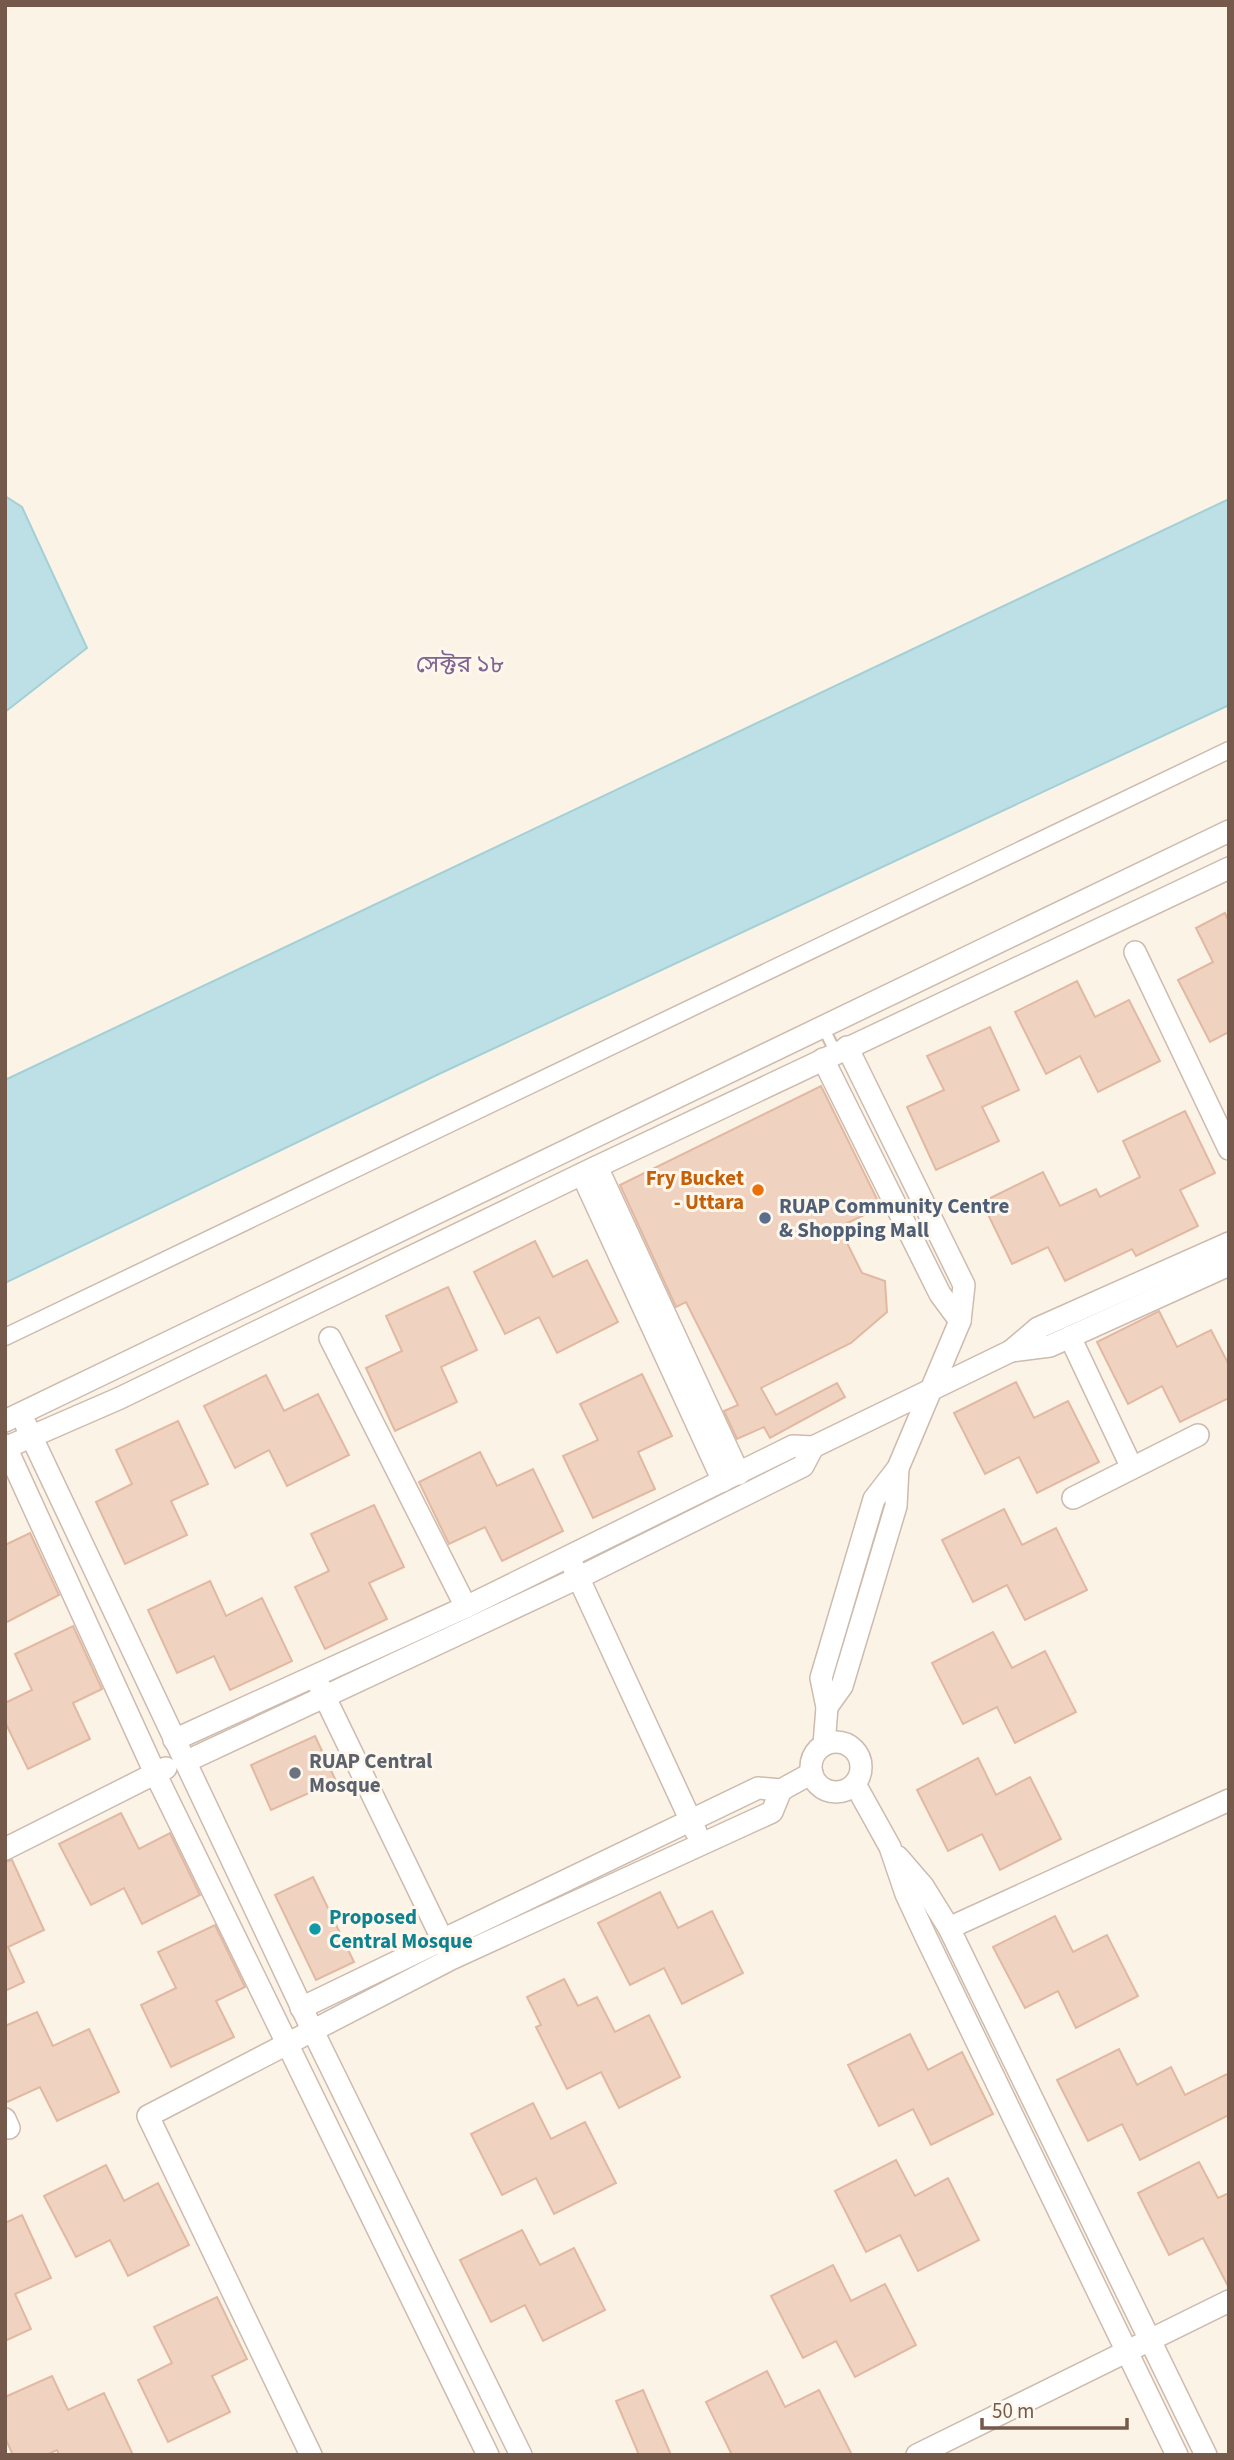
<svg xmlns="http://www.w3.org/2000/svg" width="1234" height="2460" font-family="'Source Sans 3','Noto Sans Bengali',sans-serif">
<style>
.water{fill:#bce0e5;stroke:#a3d0d6;stroke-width:2}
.building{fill:#f0d2c0;stroke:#e2b8a1;stroke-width:2}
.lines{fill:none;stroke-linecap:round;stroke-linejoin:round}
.service-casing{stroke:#cdbbae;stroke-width:14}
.pedestrian-casing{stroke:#cdbbae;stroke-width:19}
.minor-casing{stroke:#cdbbae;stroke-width:24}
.service{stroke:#fff;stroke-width:10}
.pedestrian{stroke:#fff;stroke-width:16}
.minor{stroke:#fff;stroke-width:21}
.food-dot{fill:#e8710a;stroke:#fef7ed;stroke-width:2.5}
.service-dot{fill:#5c6f8a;stroke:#fef7ed;stroke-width:2.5}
.worship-dot{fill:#6b7280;stroke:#fef7ed;stroke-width:2.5}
.culture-dot{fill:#0f9aa8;stroke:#fef7ed;stroke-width:2.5}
.labels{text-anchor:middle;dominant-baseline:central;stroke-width:6;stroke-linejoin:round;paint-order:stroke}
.food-label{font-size:21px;font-weight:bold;fill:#c56008;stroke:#fef7ed;text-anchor:end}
.service-label{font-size:21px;font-weight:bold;fill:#4e5e75;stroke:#fef7ed;text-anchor:start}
.worship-label{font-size:21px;font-weight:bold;fill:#5b616d;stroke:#fef7ed;text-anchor:start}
.culture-label{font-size:21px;font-weight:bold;fill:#0d838f;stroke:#fef7ed;text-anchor:start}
.quarter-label{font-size:24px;fill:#806491;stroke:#fef7ed}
</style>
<rect width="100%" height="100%" fill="#fcf3e7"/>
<!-- water -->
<g class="water">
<polygon points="5,496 22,507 87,648 5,712"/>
<polygon points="1229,499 1229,705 439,1074 5,1283 5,1080"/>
</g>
<!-- building -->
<g class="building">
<polygon points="1225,913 1229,922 1229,1032 1210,1042 1178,980 1213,962 1196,928"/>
<polygon points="1077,981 1095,1017 1129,1000 1160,1061 1098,1092 1080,1056 1046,1074 1015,1012"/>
<polygon points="990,1027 1019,1090 982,1107 999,1141 936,1170 907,1107 944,1090 927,1056"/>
<polygon points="821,1086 881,1207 839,1227 862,1273 885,1281 887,1312 851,1343 761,1388 776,1415 837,1383 845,1397 770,1438 764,1427 737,1439 724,1411 738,1405 686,1302 676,1307 620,1185"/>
<polygon points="1185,1111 1215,1173 1180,1190 1198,1226 1136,1256 1132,1249 1065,1281 1048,1247 1012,1264 982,1202 1043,1172 1060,1206 1096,1189 1100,1197 1140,1177 1123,1141"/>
<polygon points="535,1241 553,1277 587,1260 618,1322 557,1353 539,1317 505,1334 474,1272"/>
<polygon points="448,1287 477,1350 441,1367 457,1402 395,1431 366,1368 402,1351 386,1316"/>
<polygon points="1159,1311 1177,1347 1211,1330 1229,1365 1229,1398 1180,1422 1162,1386 1128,1404 1097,1342"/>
<polygon points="642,1374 672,1436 638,1452 655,1489 593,1518 563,1456 598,1440 580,1404"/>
<polygon points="266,1375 284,1411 318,1394 349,1455 287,1486 269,1450 235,1468 204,1406"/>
<polygon points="1016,1382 1034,1418 1068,1401 1099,1462 1037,1493 1019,1457 985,1474 954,1413"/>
<polygon points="178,1421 208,1484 171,1501 187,1535 125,1564 96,1502 132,1484 116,1450"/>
<polygon points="480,1452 497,1486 533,1469 563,1531 502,1561 485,1527 449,1544 419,1482"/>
<polygon points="374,1505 404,1567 369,1583 387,1619 325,1649 295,1587 329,1571 311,1534"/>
<polygon points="1004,1509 1022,1545 1056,1528 1087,1590 1025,1620 1007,1585 973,1602 942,1540"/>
<polygon points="30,1533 59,1595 5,1623 5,1545"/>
<polygon points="210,1581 226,1616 262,1598 292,1661 230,1690 214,1656 177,1673 148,1610"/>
<polygon points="73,1626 102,1689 73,1703 90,1739 28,1769 5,1722 5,1703 32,1690 15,1654"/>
<polygon points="993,1632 1012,1668 1045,1651 1076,1712 1015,1743 997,1707 963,1724 932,1663"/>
<polygon points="315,1736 336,1781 271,1810 251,1765"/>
<polygon points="978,1758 996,1795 1030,1777 1061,1839 1000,1870 982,1834 948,1851 917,1790"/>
<polygon points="121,1813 139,1849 170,1833 200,1895 142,1924 124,1888 91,1905 59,1844"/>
<polygon points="12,1860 44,1930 8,1947 24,1982 5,1991 5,1862"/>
<polygon points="313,1877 354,1962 316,1980 275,1895"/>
<polygon points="660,1892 678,1928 712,1911 743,1973 682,2004 664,1968 630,1985 598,1923"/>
<polygon points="1055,1916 1073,1952 1107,1935 1138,1996 1076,2028 1058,1991 1025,2008 993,1947"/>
<polygon points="215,1925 245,1987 216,2001 234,2037 171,2067 141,2005 176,1988 158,1952"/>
<polygon points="564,1979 578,2006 597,1997 615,2032 649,2015 680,2077 619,2108 601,2072 567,2089 536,2027 541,2025 527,1997"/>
<polygon points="37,2012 53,2046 89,2029 119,2092 57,2121 40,2087 5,2103 5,2026"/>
<polygon points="910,2034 928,2070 962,2052 993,2114 931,2145 913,2109 879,2126 848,2065"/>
<polygon points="1119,2049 1137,2085 1171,2067 1185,2095 1229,2073 1229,2115 1140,2160 1122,2124 1088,2141 1057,2080"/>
<polygon points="533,2103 551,2139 585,2122 616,2183 554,2214 536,2178 502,2195 471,2134"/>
<polygon points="896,2160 915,2196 948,2178 979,2240 918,2271 900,2235 866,2252 835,2191"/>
<polygon points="1199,2162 1218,2198 1229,2193 1229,2288 1203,2238 1169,2255 1138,2193"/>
<polygon points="106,2165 124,2201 158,2183 189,2245 128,2276 110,2240 76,2257 44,2196"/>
<polygon points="22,2215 51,2278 15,2294 31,2329 5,2341 5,2223"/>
<polygon points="522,2230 540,2265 574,2248 605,2310 543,2341 525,2305 491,2322 460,2260"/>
<polygon points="833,2265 851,2301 885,2284 916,2345 855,2377 836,2341 803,2358 771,2296"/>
<polygon points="217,2297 247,2359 212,2376 230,2412 168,2442 138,2380 172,2363 154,2327"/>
<polygon points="767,2371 785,2407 819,2390 852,2455 732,2455 706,2402"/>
<polygon points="52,2376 68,2410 104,2393 133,2455 59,2455 57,2450 46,2455 13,2455 5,2438 5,2397"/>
<polygon points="643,2390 671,2455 639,2455 616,2401"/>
</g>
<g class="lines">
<defs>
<polyline id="service" points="823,1027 836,1053"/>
<polyline id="pedestrian" points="5,1337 1229,750"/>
<g id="minor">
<polyline points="1135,952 1229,1149"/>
<polyline points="823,1059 940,1294 960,1321"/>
<polyline points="597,1167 739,1474"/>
<polyline points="582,1174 723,1481"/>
<polyline points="1070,1337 1132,1468"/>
<polyline points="330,1338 466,1607"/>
<polyline points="1011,1351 1050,1346 1229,1265"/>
<polyline points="5,1421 1229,831"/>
<polyline points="26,1425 309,2023 521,2455"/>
<polyline points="5,1445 155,1773 488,2455"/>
<polyline points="5,1448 120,1398 590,1170 1229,868"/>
<polyline points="1073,1498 1198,1435"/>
<polyline points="573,1566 696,1832"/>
<polyline points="320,1687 448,1951"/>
<polyline points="827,1707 842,1686 896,1506 898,1468"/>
<polyline points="174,1740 466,1607 793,1446 813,1447 1011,1351 1038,1328 1229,1243"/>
<circle cx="836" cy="1767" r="25"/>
<polyline points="824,1745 827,1707 821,1678 874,1499 898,1468 960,1321 964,1285 847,1047"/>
<polyline points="185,1762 578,1578 803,1466 813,1447"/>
<polyline points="855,1784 890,1847 906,1894 926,1937 1177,2455"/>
<polyline points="5,1849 166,1768"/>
<polyline points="898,1857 923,1886 949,1928 1206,2455"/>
<polyline points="949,1928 1229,1800"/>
<polyline points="301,2008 758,1788 781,1790 812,1773"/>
<polyline points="5,2119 9,2128"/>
<polyline points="311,2455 148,2116 451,1959 772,1812 781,1790"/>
<polyline points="917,2455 1229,2301"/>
</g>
</defs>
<!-- service casing -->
<use href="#service" class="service-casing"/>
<!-- pedestrian casing -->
<use href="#pedestrian" class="pedestrian-casing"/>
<!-- minor casing -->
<use href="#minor" class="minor-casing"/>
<!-- service -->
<use href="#service" class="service"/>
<!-- pedestrian -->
<use href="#pedestrian" class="pedestrian"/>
<!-- minor -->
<use href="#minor" class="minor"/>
</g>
<!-- markers -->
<circle class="food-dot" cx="758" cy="1190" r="7"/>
<circle class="service-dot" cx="765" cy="1218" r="7"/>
<circle class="worship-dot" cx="295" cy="1773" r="7"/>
<circle class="culture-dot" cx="315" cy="1929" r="7"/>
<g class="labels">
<!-- food labels -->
<g class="food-label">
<text x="744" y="1178">Fry Bucket<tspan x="744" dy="24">- Uttara</tspan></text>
</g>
<!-- service labels -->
<g class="service-label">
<text x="779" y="1206">RUAP Community Centre<tspan x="779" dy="24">&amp; Shopping Mall</tspan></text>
</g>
<!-- worship labels -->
<g class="worship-label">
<text x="309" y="1761">RUAP Central<tspan x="309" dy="24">Mosque</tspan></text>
</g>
<!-- culture labels -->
<g class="culture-label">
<text x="329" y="1917">Proposed<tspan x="329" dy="24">Central Mosque</tspan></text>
</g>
<!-- quarter labels -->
<g class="quarter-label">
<text x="460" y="664">সেক্টর ১৮</text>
</g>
</g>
<!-- border -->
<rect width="1234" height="2460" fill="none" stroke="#755a4c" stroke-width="14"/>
<!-- scale -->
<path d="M982 2418v10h145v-10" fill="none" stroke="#755a4c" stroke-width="3.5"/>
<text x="992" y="2418" font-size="21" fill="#755a4c" stroke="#fef7ed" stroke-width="5" paint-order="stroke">50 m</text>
</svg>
